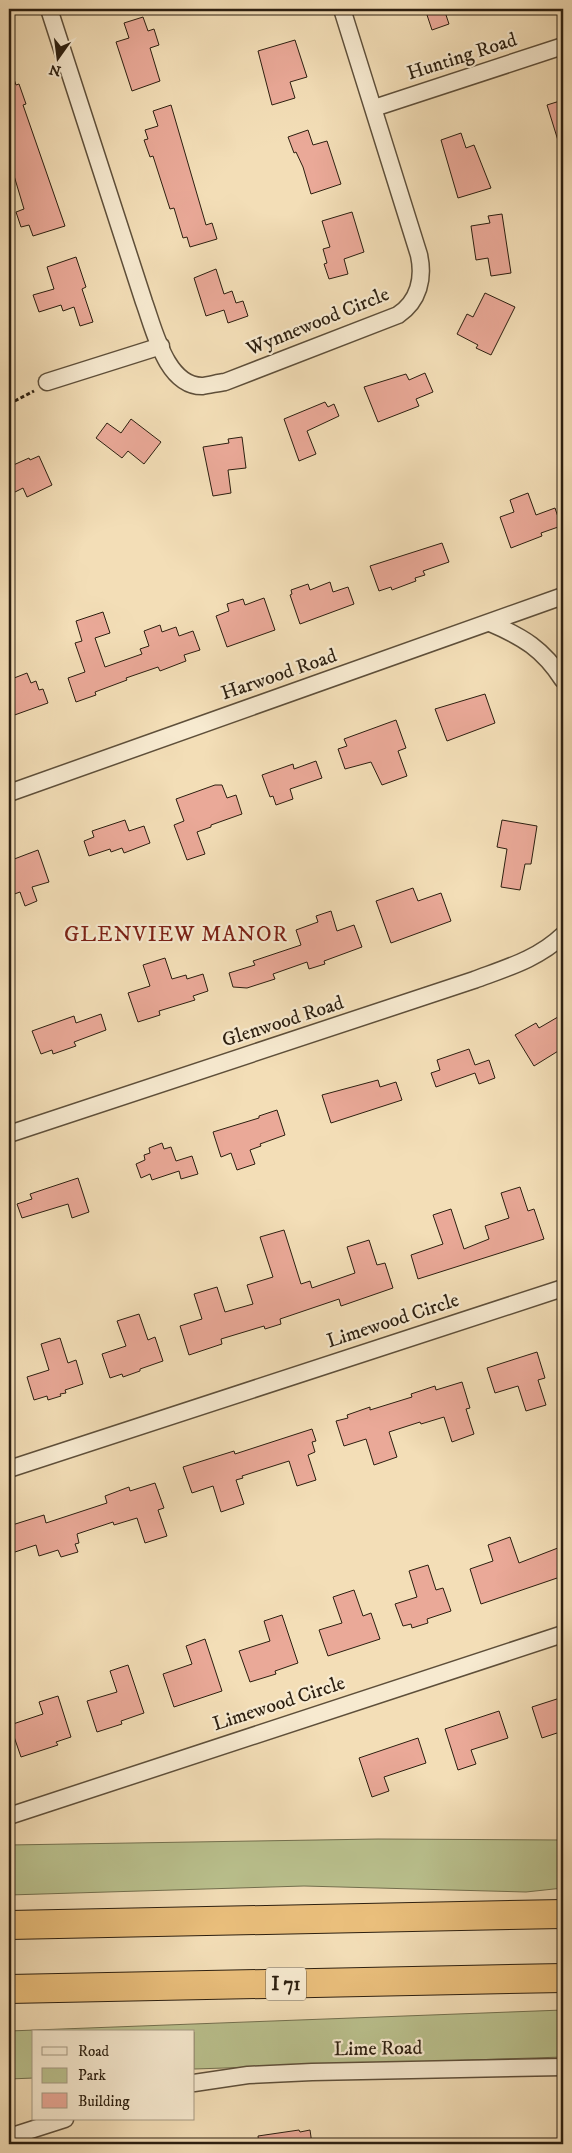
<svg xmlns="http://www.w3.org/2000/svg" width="572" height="2153" font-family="'IM FELL DW Pica',serif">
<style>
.green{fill:#bac18e;stroke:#73704f}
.building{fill:#eaa998;stroke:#2c1f10}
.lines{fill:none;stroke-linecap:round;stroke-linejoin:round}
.street-casing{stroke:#5e4f3a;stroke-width:19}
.highway-casing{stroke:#2c1f10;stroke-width:30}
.path{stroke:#2c1f10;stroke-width:3;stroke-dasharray:4 2.5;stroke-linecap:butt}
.street{stroke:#f7ead0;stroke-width:16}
.highway{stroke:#eabf7c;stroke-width:28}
.labels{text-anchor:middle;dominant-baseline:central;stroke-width:4.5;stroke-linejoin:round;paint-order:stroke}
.shield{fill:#f7ead0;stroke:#695c4a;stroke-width:1}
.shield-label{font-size:19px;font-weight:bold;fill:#2c1f10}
.street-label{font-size:20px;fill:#2c1f10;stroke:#f7ead0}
.quarter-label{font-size:22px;letter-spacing:1px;fill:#7a1f14;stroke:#f7ead0}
</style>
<rect width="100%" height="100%" fill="#f3deb7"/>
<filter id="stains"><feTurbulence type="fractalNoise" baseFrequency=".004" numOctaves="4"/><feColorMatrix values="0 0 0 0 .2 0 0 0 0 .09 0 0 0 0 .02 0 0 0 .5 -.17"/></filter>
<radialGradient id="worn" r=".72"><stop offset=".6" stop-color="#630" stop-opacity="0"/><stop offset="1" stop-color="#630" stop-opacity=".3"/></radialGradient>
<!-- green -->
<g class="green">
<polygon points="378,1839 563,1840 563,1888 526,1892 304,1886 9,1895 9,1845"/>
<polygon points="563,2010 563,2057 194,2069 194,2032 34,2032 34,2078 9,2079 9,2031"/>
</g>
<!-- building -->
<g class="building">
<polygon points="425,9 444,9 449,24 432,30"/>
<polygon points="143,17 148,31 154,29 159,45 150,48 160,81 132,91 116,42 129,38 124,23"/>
<polygon points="295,40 307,77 290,82 295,98 272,105 258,51"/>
<polygon points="9,70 11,70 16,85 19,84 26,104 23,105 65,226 33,236 29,225 21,227 16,212 24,209 9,159"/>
<polygon points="563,100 563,146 560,147 547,105"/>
<polygon points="171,105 206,225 212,223 217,239 190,247 187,237 183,238 174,208 170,209 153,156 150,157 144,140 148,139 145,130 158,126 153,111"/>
<polygon points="308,130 313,145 327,141 341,184 311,194 303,167 296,152 294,153 288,137"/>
<polygon points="461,133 466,148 474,145 491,188 458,198 441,140"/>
<polygon points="352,212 364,252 344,259 348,274 329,279 324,264 327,263 323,249 330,247 322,221"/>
<polygon points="502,214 511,273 491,276 488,258 476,260 471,226 490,223 488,216"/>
<polygon points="76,257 86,287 82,289 93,322 80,326 74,307 63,311 61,305 39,312 33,295 54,289 47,267"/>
<polygon points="216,269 224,294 232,291 236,303 243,301 248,316 228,323 224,310 206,316 194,278"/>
<polygon points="485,293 515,307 491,355 476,348 478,345 457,334 467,314 473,317"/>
<polygon points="425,373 433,392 416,399 419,406 378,422 364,387 406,374 409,380"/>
<polygon points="325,402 328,407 334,404 339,416 307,431 316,454 299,461 284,419"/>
<polygon points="131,419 161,442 144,464 128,451 122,458 96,438 107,423 121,433"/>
<polygon points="242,437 246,468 228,470 231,493 213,496 203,447 229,443 228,439"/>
<polygon points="39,456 52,485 27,497 23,488 9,495 9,467 29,458 30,460"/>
<polygon points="528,493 536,515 555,508 561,526 541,533 542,536 511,548 500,517 514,512 510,500"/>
<polygon points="442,543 449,562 423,571 425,575 415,578 416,581 392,590 391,587 379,591 370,566"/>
<polygon points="330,582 333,592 348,587 354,604 300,624 290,595 292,594 291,590 308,584 310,590"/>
<polygon points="264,598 275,630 227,647 216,616 229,611 227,604 243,599 245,605"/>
<polygon points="103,612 110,633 95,638 105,667 142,654 140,649 149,646 144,631 160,625 162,632 176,627 179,636 193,631 200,650 184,655 186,661 160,671 158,667 126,678 127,680 95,692 96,695 76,702 68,678 85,672 75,643 82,641 76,621"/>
<polygon points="27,673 31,683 36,681 39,690 43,689 48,703 9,717 9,680"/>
<polygon points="485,694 495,723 447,741 435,709"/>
<polygon points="396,720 406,748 398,751 407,776 382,785 371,762 345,769 338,749 347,746 344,739"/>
<polygon points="316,761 322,778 290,789 293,799 276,805 273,796 270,797 262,775 293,764 294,769"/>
<polygon points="215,785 222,785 227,798 236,795 242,814 211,825 211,827 197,832 205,854 187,860 174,825 184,821 176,799"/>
<polygon points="125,820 129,831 144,826 150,843 124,853 122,848 111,852 110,849 89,856 84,841 94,837 92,831"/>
<polygon points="502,820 537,826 531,864 525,864 520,890 501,887 507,849 497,847"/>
<polygon points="38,850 49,882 32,887 37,901 25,906 20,892 9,896 9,861"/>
<polygon points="413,888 418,901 441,893 451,921 391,943 376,901"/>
<polygon points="331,911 337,931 354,925 362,947 324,961 325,964 309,969 307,962 273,974 275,979 247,988 233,987 229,973 255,965 253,961 301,945 296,930 318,922 316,916"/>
<polygon points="165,958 172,979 186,975 187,979 203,974 208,991 193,996 195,1000 159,1011 160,1015 138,1022 128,993 150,986 143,965"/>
<polygon points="101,1014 106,1030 74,1042 76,1046 53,1054 52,1050 41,1054 32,1031 74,1016 76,1023"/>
<polygon points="563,1014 563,1048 534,1066 515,1035 536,1023 539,1028"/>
<polygon points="469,1049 475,1065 489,1060 495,1078 479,1084 475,1073 436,1087 431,1073 440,1070 437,1060"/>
<polygon points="378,1080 380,1087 396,1082 402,1100 331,1123 322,1095"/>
<polygon points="277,1110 285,1135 260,1144 261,1146 250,1150 255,1164 237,1170 231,1153 221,1157 213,1132 259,1118 259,1116"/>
<polygon points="162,1143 164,1149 171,1147 176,1161 192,1156 198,1174 181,1179 179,1171 152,1180 150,1174 141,1178 136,1164 145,1160 144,1155 150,1153 149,1148"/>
<polygon points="78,1178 89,1212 72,1218 68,1204 22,1218 17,1204 32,1199 30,1194"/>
<polygon points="520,1187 528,1211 534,1209 544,1239 418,1279 411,1255 443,1244 433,1215 451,1209 464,1249 489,1239 485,1226 509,1218 501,1193"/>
<polygon points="284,1230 301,1284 310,1281 312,1288 355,1273 347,1247 369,1240 377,1265 385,1263 393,1288 341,1306 339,1299 280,1319 281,1324 265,1329 264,1326 221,1339 222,1344 189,1355 180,1326 202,1319 194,1294 217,1287 225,1312 253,1304 247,1285 273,1277 260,1237"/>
<polygon points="139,1314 148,1340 155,1337 163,1361 140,1369 140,1371 123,1377 122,1374 110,1378 102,1354 126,1346 117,1321"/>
<polygon points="60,1338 68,1363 76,1360 83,1384 65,1390 66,1393 60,1394 61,1396 48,1400 47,1396 34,1400 27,1377 49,1370 41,1344"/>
<polygon points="537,1352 545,1378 538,1380 546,1405 526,1411 518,1386 495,1393 487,1368"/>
<polygon points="462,1382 470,1408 466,1409 474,1434 452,1442 444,1417 421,1424 420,1422 389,1432 397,1457 374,1465 366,1439 344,1446 336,1421 348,1418 347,1415 370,1407 370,1410 412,1397 411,1394 435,1386 436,1390"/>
<polygon points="312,1429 316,1441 312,1442 315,1452 308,1455 316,1480 297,1486 289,1461 242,1476 243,1478 236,1480 244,1504 221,1512 213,1486 192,1493 183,1467 234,1451 235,1454"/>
<polygon points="155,1483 164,1508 158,1510 167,1536 145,1543 137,1518 114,1525 113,1522 77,1534 79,1543 75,1544 78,1552 61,1557 58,1550 39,1556 36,1545 9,1554 9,1526 44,1515 46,1523 107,1503 105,1496 129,1487 130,1491"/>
<polygon points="510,1537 519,1563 563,1546 563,1576 481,1604 470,1569 493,1561 488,1545"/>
<polygon points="428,1565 436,1590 443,1588 451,1611 427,1619 428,1623 412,1628 411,1624 403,1626 395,1604 417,1597 409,1571"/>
<polygon points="354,1590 363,1616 371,1613 380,1639 328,1656 319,1630 342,1623 333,1597"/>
<polygon points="282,1615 298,1663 275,1671 276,1674 250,1682 239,1651 270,1641 264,1621"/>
<polygon points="205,1639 222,1691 174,1707 163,1674 192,1664 186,1646"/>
<polygon points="128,1665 144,1713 121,1721 122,1724 97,1732 87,1701 117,1692 110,1671"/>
<polygon points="58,1696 71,1737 56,1742 58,1745 21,1757 10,1725 43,1714 39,1702"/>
<polygon points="563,1697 563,1731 542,1738 532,1707"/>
<polygon points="499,1711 508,1738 471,1750 476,1764 458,1770 445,1729"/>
<polygon points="418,1738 426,1763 384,1777 389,1791 372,1797 359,1758"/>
<polygon points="299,2130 300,2132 310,2130 312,2144 259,2144 258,2136"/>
</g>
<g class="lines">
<defs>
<g id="street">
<path d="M49 9 144 302C154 329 166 386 202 386 209 385 218 383 225 382L398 315C419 301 424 278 419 255L342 9"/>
<polyline points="374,108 563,46"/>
<polyline points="47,382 161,346"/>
<path d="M490 623C523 637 543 649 563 680"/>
<polyline points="9,793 563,596"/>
<path d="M9 1134 474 980C506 968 538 959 563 935"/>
<polyline points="9,1469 563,1288"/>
<polyline points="9,1816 563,1634"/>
<polyline points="194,2083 248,2075 312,2072 563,2067"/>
<polyline points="9,2137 65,2119"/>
</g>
<g id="highway">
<polyline points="9,1925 563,1914"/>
<polyline points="9,1989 563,1978"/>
</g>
</defs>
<!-- street casing -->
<use href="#street" class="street-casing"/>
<!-- highway casing -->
<use href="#highway" class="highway-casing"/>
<!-- path -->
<polyline class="path" points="9,404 34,391"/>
<!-- street -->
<use href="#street" class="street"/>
<!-- highway -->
<use href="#highway" class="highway"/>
</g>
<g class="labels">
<!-- shield labels -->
<rect class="shield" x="266" y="1967.5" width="40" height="33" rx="4"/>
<g class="shield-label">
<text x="286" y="1984">I 71</text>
</g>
<!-- street labels -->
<g class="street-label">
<text transform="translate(462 57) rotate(-18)">Hunting Road</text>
<text transform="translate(318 322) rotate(-22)">Wynnewood Circle</text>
<text transform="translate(279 675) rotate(-19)">Harwood Road</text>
<text transform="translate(283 1022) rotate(-18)">Glenwood Road</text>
<text transform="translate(393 1321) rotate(-18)">Limewood Circle</text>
<text transform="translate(279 1704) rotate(-18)">Limewood Circle</text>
<text transform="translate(378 2049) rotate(-1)">Lime Road</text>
</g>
<!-- quarter labels -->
<g class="quarter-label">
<text x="176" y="934">GLENVIEW MANOR</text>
</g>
</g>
<!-- margin -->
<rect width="572" height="2153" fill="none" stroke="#f3deb7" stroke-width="30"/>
<rect x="10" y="10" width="552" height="2133" fill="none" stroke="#2c1f10" stroke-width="2.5"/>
<rect x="15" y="15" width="542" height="2123" fill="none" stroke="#2c1f10"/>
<!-- legend -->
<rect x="32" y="2030" width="162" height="90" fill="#f7ead0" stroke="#a69983"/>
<rect x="42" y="2047" width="25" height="8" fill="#f7ead0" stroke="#a69983"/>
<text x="78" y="2056" font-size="15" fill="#2c1f10">Road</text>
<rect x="42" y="2068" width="25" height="15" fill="#bac18e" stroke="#a69983"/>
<text x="78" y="2080" font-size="15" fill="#2c1f10">Park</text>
<rect x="42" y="2093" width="25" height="15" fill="#eaa998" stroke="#a69983"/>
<text x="78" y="2106" font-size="15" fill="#2c1f10">Building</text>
<!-- north arrow -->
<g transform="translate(58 58) rotate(194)" stroke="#f7ead0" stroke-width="4" paint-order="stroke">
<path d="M0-4L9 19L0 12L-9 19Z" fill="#2c1f10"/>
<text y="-8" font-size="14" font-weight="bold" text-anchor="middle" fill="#2c1f10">N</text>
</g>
<rect width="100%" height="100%" filter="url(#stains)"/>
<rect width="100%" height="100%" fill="url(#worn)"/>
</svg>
